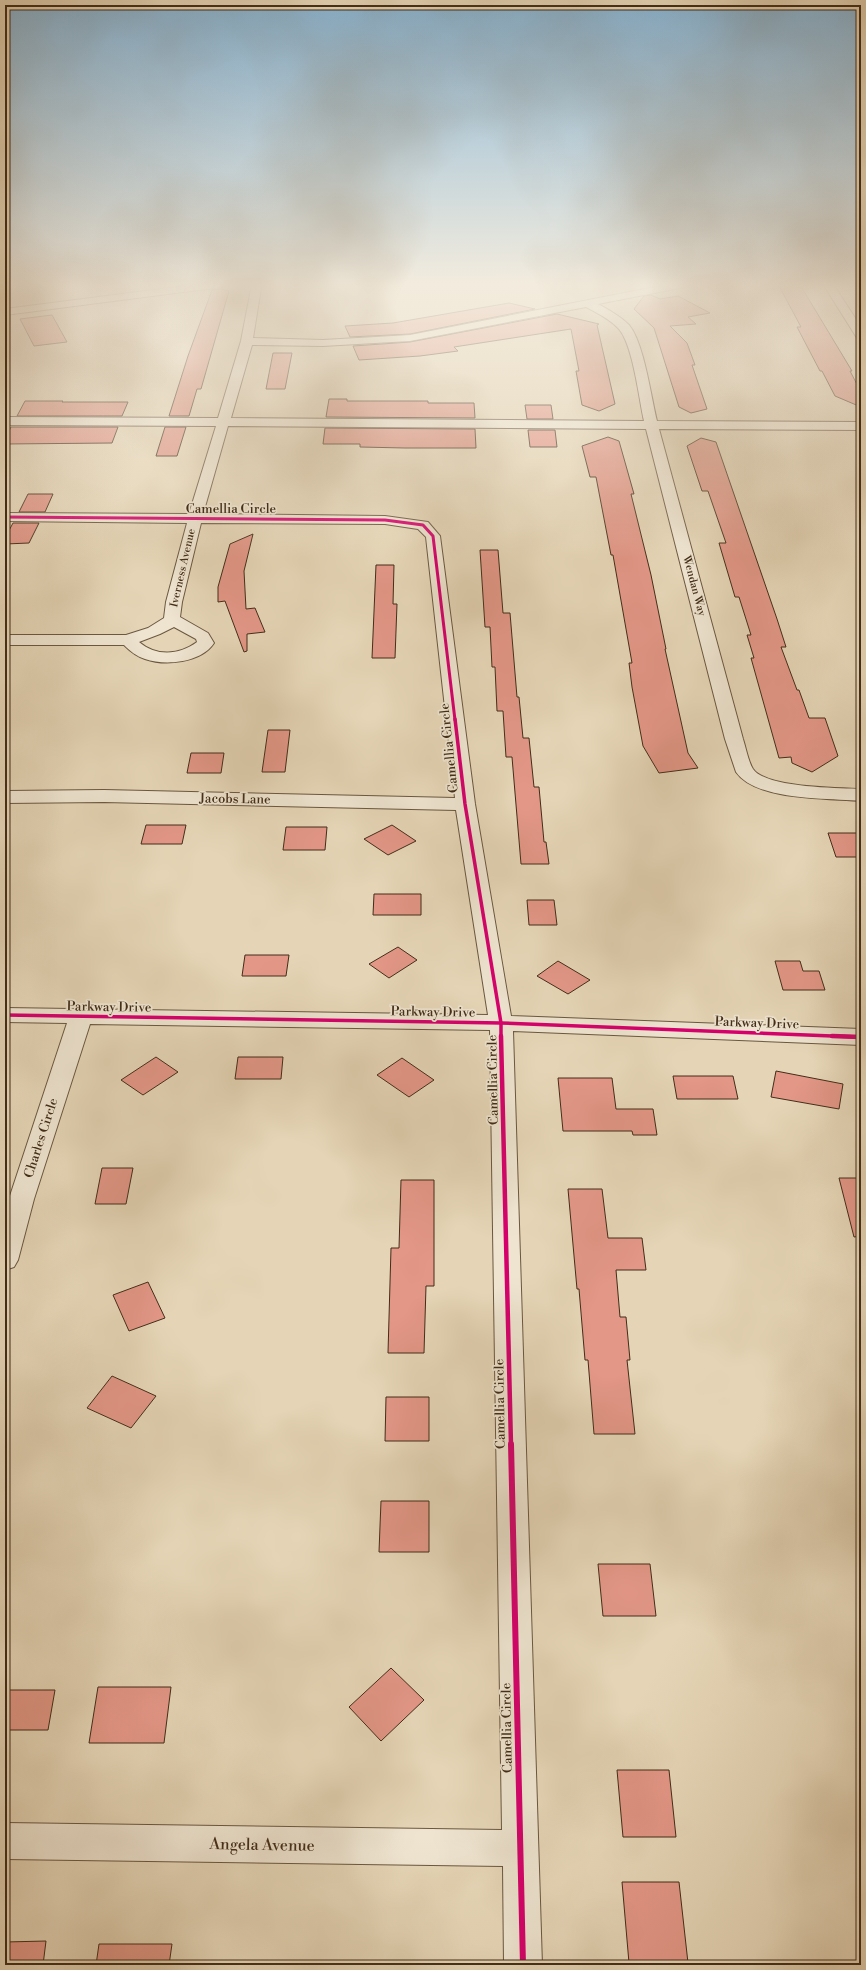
<svg xmlns="http://www.w3.org/2000/svg" width="866" height="1970" font-family="'Libre Bodoni',serif">
<style>
.building{fill:#e39787;stroke:#422d19}
.lines{fill:none;stroke-linecap:round;stroke-linejoin:round}
.minor-casing{stroke:#6b5740;stroke-width:2}
.minor{fill:#eee4d0;fill-rule:evenodd}
.cycleway-far3-casing{stroke:#eee4d0;stroke-width:5}
.cycleway-far2-casing{stroke:#eee4d0;stroke-width:6}
.cycleway-far1-casing{stroke:#eee4d0;stroke-width:7}
.cycleway-casing{stroke:#eee4d0;stroke-width:8}
.cycleway-far3{stroke:#d6006c;stroke-width:3}
.cycleway-far2{stroke:#d6006c;stroke-width:3.5}
.cycleway-far1{stroke:#d6006c;stroke-width:4.5}
.cycleway{stroke:#d6006c;stroke-width:6}
.labels{text-anchor:middle;dominant-baseline:central;stroke-width:3.5;stroke-linejoin:round;paint-order:stroke}
.far-street-label{font-size:11px;fill:#422d19;stroke:#eee4d0}
.street-label{font-size:13px;fill:#422d19;stroke:#eee4d0}
.near-street-label{font-size:16px;fill:#422d19;stroke:#eee4d0}
</style>
<rect width="100%" height="100%" fill="#e5d5b6"/>
<filter id="stains"><feTurbulence type="fractalNoise" baseFrequency=".005" numOctaves="4"/><feColorMatrix values="0 0 0 0 .2 0 0 0 0 .09 0 0 0 0 .02 0 0 0 .5 -.17"/></filter>
<radialGradient id="worn" r=".72"><stop offset=".6" stop-color="#630" stop-opacity="0"/><stop offset="1" stop-color="#630" stop-opacity=".3"/></radialGradient>
<!-- building -->
<g class="building">
<polygon points="778,284 802,288 852,371 850,371 861,392 861,407 835,396 822,371 820,371 797,327 801,327"/>
<polygon points="221,289 229,291 201,389 197,389 189,416 169,416 188,356 212,290"/>
<polygon points="651,295 660,299 678,296 710,313 688,317 696,324 670,326 687,343 695,365 692,365 707,409 691,413 679,407 654,328 634,309 644,296"/>
<polygon points="509,303 535,309 410,334 350,337 345,326 393,323"/>
<polygon points="557,314 599,324 597,325 615,404 599,411 582,405 576,371 579,371 571,329 454,347 458,351 420,356 359,360 353,346 410,342"/>
<polygon points="52,315 67,342 34,346 20,319"/>
<polygon points="273,353 292,353 285,389 266,389"/>
<polygon points="329,399 347,399 347,401 428,401 428,403 474,403 475,418 326,417"/>
<polygon points="25,401 63,401 62,402 128,402 122,416 17,416"/>
<polygon points="525,405 551,405 553,419 527,419"/>
<polygon points="11,427 118,427 112,443 5,444 5,438"/>
<polygon points="165,427 186,427 177,456 156,456"/>
<polygon points="325,428 475,429 476,448 405,448 360,447 360,444 323,444"/>
<polygon points="528,430 555,430 557,447 530,447"/>
<polygon points="608,437 619,441 634,494 631,494 651,575 666,649 665,649 688,753 698,768 659,773 643,746 632,687 629,663 632,663 613,555 611,555 596,477 590,477 582,446"/>
<polygon points="701,438 716,442 777,619 786,647 781,647 797,690 799,690 809,718 825,718 838,756 812,772 792,763 791,757 779,758 751,658 754,658 747,635 751,635 739,597 735,597 719,543 726,543 708,491 702,491 687,446"/>
<polygon points="28,494 53,494 45,512 19,512"/>
<polygon points="13,523 39,523 29,543 5,544 5,538"/>
<polygon points="253,534 244,571 246,609 255,608 265,632 247,634 247,651 244,652 225,601 218,602 218,587 230,544"/>
<polygon points="480,550 498,550 503,613 510,613 517,697 519,697 523,738 529,738 534,787 539,787 544,842 546,842 549,864 521,864 512,757 506,757 503,711 497,711 495,667 492,667 490,627 485,627"/>
<polygon points="376,565 394,565 393,604 397,604 395,658 372,658"/>
<polygon points="268,730 290,730 285,772 262,772"/>
<polygon points="191,753 224,753 221,773 187,773"/>
<polygon points="146,825 186,825 182,844 141,844"/>
<polygon points="392,825 416,841 388,855 364,839"/>
<polygon points="286,827 327,827 325,850 283,850"/>
<polygon points="828,833 861,833 861,857 836,857"/>
<polygon points="374,894 421,894 421,915 373,915"/>
<polygon points="527,900 554,900 557,925 529,925"/>
<polygon points="398,947 417,960 389,978 369,964"/>
<polygon points="245,955 289,955 286,976 242,976"/>
<polygon points="558,961 590,980 568,994 537,976"/>
<polygon points="775,961 800,961 803,971 819,971 825,990 783,990"/>
<polygon points="156,1057 178,1072 143,1095 121,1080"/>
<polygon points="238,1057 283,1057 281,1079 235,1079"/>
<polygon points="402,1058 434,1080 409,1097 377,1075"/>
<polygon points="776,1071 843,1084 839,1109 771,1097"/>
<polygon points="673,1076 733,1076 738,1099 677,1099"/>
<polygon points="558,1078 612,1078 616,1109 653,1109 657,1135 633,1135 632,1131 563,1131"/>
<polygon points="102,1168 133,1168 126,1204 95,1204"/>
<polygon points="839,1178 861,1178 861,1236 854,1237"/>
<polygon points="401,1180 434,1180 434,1286 426,1286 424,1353 388,1353 391,1248 399,1248"/>
<polygon points="568,1189 602,1189 608,1238 642,1238 646,1270 616,1270 620,1317 626,1317 630,1360 627,1360 635,1434 594,1434 588,1360 585,1360 579,1289 577,1289"/>
<polygon points="148,1282 165,1318 129,1331 113,1295"/>
<polygon points="112,1376 156,1396 131,1428 87,1408"/>
<polygon points="386,1397 429,1397 429,1441 385,1441"/>
<polygon points="381,1501 429,1501 429,1552 379,1552"/>
<polygon points="598,1564 650,1564 656,1616 603,1616"/>
<polygon points="391,1668 424,1700 381,1741 349,1707"/>
<polygon points="98,1687 171,1687 164,1743 89,1743"/>
<polygon points="5,1690 55,1690 48,1730 5,1730"/>
<polygon points="617,1770 669,1770 676,1837 623,1837"/>
<polygon points="622,1882 679,1882 688,1963 629,1963"/>
<polygon points="46,1941 43,1965 5,1965 5,1942"/>
<polygon points="99,1944 172,1944 169,1965 96,1965"/>
</g>
<g class="lines">
<defs>
<g id="minor">
<polygon points="200,284 227,284 222,287 5,315 5,309"/>
<path d="M247 284H258L261 288 253 338 323 340 410 335 670 284H690L685 287 598 304C609 310 620 316 629 325 644 343 651 397 657 421L861 422V430L659 429 743 739C746 748 748 761 753 769 766 788 838 788 861 789V801C828 798 756 801 736 772L725 739 646 429 228 426 203 514 385 516 428 522 440 536 475 804 511 1016 861 1029V1045L513 1031 542 1965H504L503 1866 5 1859V1823L502 1830 490 1030 90 1024 34 1199 18 1260 14 1267 5 1270V1211L67 1023 5 1022V1008L488 1015 456 810 104 802 5 803V791L104 790 455 798 426 537 418 529 385 524 201 523 182 602 180 617 208 633 214 643C201 663 165 666 145 659 136 656 130 651 124 645H5V635H126L148 628 164 618 166 602 187 523 5 521V513L189 514 216 426 5 425V417L218 418 241 341 251 289ZM586 307C597 313 610 319 619 329 633 345 639 399 644 421L231 418 252 345 323 346 410 341ZM174 627 196 639 197 642C179 655 157 657 139 642L160 634Z"/>
<polygon points="823,284 833,284 861,327 861,339 857,338"/>
</g>
</defs>
<!-- minor casing -->
<use href="#minor" class="minor-casing"/>
<!-- minor -->
<use href="#minor" class="minor"/>
<defs>
<polyline id="cycleway-far3" points="5,517 385,520 423,525 433,536 455,720"/>
<g id="cycleway-far2">
<polyline points="455,719 465,804 501,1023 501,1037"/>
<polyline points="5,1015 501,1023 858,1037"/>
</g>
<g id="cycleway-far1">
<polyline points="501,1036 511,1445"/>
<polyline points="832,1036 861,1037"/>
</g>
<polyline id="cycleway" points="511,1444 523,1965"/>
</defs>
<!-- cycleway-far3 casing -->
<use href="#cycleway-far3" class="cycleway-far3-casing"/>
<!-- cycleway-far2 casing -->
<use href="#cycleway-far2" class="cycleway-far2-casing"/>
<!-- cycleway-far1 casing -->
<use href="#cycleway-far1" class="cycleway-far1-casing"/>
<!-- cycleway casing -->
<use href="#cycleway" class="cycleway-casing"/>
<!-- cycleway-far3 -->
<use href="#cycleway-far3" class="cycleway-far3"/>
<!-- cycleway-far2 -->
<use href="#cycleway-far2" class="cycleway-far2"/>
<!-- cycleway-far1 -->
<use href="#cycleway-far1" class="cycleway-far1"/>
<!-- cycleway -->
<use href="#cycleway" class="cycleway"/>
</g>
<!-- sky -->
<linearGradient id="sky" x2="0" y2="1"><stop stop-color="#88b5d5"/><stop offset="0.51" stop-color="#f3ecde"/><stop offset="1" stop-color="#f3ecde" stop-opacity="0"/></linearGradient>
<rect width="866" height="559" fill="url(#sky)"/>
<g class="labels">
<!-- far-street labels -->
<g class="far-street-label">
<text transform="translate(183 568) rotate(-77)">Iverness Avenue</text>
<text transform="translate(694 586) rotate(75)">Wendan Way</text>
</g>
<!-- street labels -->
<g class="street-label">
<text x="231" y="509">Camellia Circle</text>
<text transform="translate(449 748) rotate(-96)">Camellia Circle</text>
<text transform="translate(235 799) rotate(1)">Jacobs Lane</text>
<text transform="translate(109 1007) rotate(1)">Parkway Drive</text>
<text transform="translate(433 1012) rotate(1)">Parkway Drive</text>
<text transform="translate(757 1023) rotate(2)">Parkway Drive</text>
<text transform="translate(493 1080) rotate(-91)">Camellia Circle</text>
<text transform="translate(41 1138) rotate(-72)">Charles Circle</text>
<text transform="translate(500 1404) rotate(-91)">Camellia Circle</text>
<text transform="translate(507 1728) rotate(-91)">Camellia Circle</text>
</g>
<!-- near-street labels -->
<g class="near-street-label">
<text transform="translate(262 1845) rotate(1)">Angela Avenue</text>
</g>
</g>
<!-- margin -->
<rect width="866" height="1970" fill="none" stroke="#e5d5b6" stroke-width="20"/>
<rect x="6" y="6" width="854" height="1958" fill="none" stroke="#422d19" stroke-width="2"/>
<rect x="10" y="10" width="846" height="1950" fill="none" stroke="#422d19"/>
<rect width="100%" height="100%" filter="url(#stains)"/>
<rect width="100%" height="100%" fill="url(#worn)"/>
</svg>
